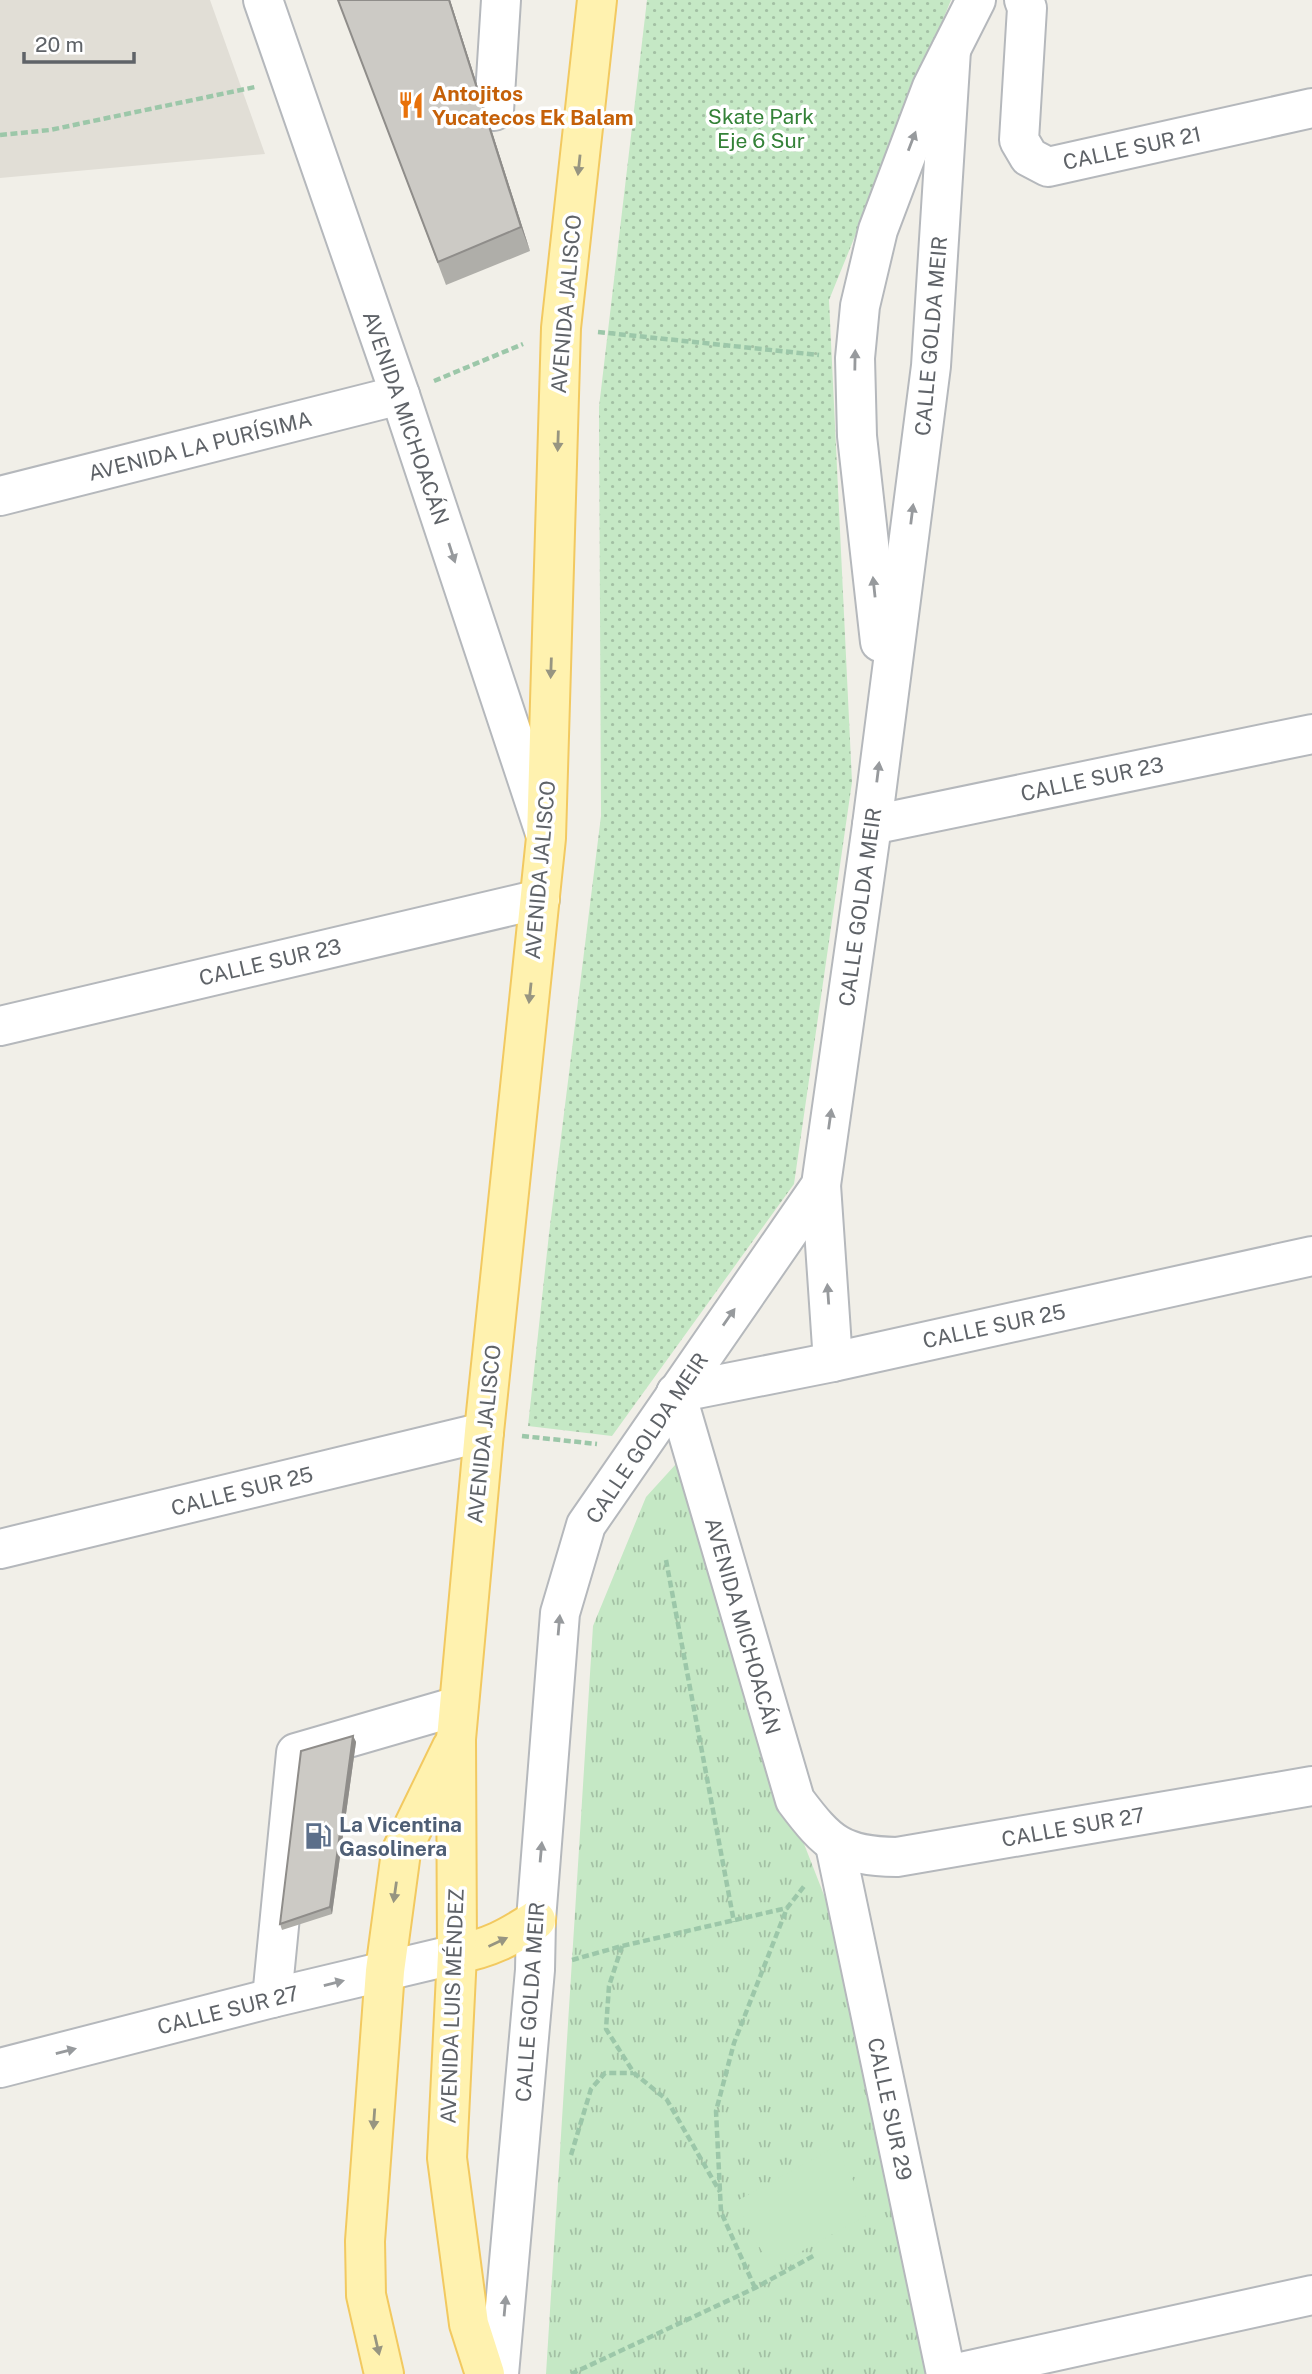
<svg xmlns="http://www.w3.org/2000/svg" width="1312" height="2374" font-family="'Public Sans',sans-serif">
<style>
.education{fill:#e1ded6}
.grass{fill:url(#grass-tufts)}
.park{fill:url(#park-dots)}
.garden{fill:#c5e8c5}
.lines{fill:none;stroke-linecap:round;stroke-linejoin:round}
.minor-casing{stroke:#b5b8bc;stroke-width:42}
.major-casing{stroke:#f2c960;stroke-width:42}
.path{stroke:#9cc7a9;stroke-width:4.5;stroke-dasharray:7 3.5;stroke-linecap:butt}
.minor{stroke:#fff;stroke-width:38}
.major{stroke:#fff2af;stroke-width:38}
.wall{fill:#afaea9}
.shaded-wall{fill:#8f8d8a}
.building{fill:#cccac5;stroke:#8f8d8a;stroke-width:2}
.oneway{fill:#979a9d}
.oneway2{fill:#979581}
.labels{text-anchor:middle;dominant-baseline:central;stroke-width:7;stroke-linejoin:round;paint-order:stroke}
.food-label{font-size:21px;font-weight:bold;fill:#c56008;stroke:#fff;text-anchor:start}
.park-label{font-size:21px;fill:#348238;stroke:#fff}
.street-label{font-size:21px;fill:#5f6368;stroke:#fff}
.service-label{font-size:21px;font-weight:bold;fill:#4e5e75;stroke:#fff;text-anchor:start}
</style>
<defs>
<pattern id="grass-tufts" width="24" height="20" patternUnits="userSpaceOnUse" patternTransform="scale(1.75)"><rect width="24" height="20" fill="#c5e8c5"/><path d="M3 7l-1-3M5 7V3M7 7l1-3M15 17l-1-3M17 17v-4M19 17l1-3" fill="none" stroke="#a3c0a4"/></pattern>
<pattern id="park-dots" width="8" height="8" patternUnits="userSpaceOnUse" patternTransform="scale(1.75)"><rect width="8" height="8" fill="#c5e8c5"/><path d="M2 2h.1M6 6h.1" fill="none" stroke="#a3c0a4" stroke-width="1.8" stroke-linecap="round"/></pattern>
</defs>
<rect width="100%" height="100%" fill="#f1efe8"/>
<!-- education -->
<polygon class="education" points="0,0 210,0 265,154 0,178"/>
<!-- grass -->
<polygon class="grass" points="676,1464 705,1510 783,1790 831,1913 937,2374 546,2374 593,1626 646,1497"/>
<!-- park -->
<polygon class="park" points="647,0 951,0 829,300 852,782 794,1184 612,1436 528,1426 549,1234 601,816 599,407"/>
<!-- garden -->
<polygon class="garden" points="835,2147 871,2213 771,2268 735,2202"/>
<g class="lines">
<defs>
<g id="minor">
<polyline points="263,0 400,395 545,833"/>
<polyline points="1024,0 1027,8 1019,140 1029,157 1048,167 1312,108"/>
<polyline points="494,111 501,0"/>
<polyline points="0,496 400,395"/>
<polyline points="880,642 857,436 855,358 860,306 878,230 932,87 976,0"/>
<polyline points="872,825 1312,734"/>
<polyline points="0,1026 540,899"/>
<polyline points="821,1185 833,1362"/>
<path d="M676 1393 795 1800C828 1844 841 1856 897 1857L1312 1786"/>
<polyline points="676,1393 833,1362 1312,1256"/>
<polyline points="0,1549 484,1432"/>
<polyline points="835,1845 946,2374"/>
<polyline points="272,1998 296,1753 458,1706"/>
<polyline points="0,2068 272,1998 457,1954"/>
<polyline points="499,2374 535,1970 536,1920 560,1613 586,1525 821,1185 872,825 931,366 951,50"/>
<polyline points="952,2374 1312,2295"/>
</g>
<g id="major">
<path d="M457 1954C490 1948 508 1938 536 1920"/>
<polyline points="384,2374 366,2295 365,2241 385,1971 401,1852 452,1747"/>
<polyline points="485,2374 469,2324 447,2158 457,1954 456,1739 484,1432 546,838 561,328 597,0"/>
</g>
</defs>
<!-- minor casing -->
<use href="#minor" class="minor-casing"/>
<!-- major casing -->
<use href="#major" class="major-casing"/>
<!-- path -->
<g class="path">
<polyline points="0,135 50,130 255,87"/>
<polyline points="598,332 819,355"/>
<polyline points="434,381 523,344"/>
<polyline points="522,1436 597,1444"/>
<polyline points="666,1560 734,1922"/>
<polyline points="622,1946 609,1986 606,2029 634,2073 667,2100 720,2192"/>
<polyline points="572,1960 622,1946 787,1908 805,1885"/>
<polyline points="571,2155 591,2089 605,2073 633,2073"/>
<polyline points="755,2288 721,2212 716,2111 734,2043 787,1908"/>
<polyline points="571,2374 755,2288 815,2255"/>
</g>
<!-- minor -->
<use href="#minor" class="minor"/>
<!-- major -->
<use href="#major" class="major"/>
</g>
<!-- wall -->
<g class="wall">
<polygon points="338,0 450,0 530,251 446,285"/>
<polygon points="353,1736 356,1742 332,1914 282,1930 280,1924"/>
</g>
<!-- shaded-wall -->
<g class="shaded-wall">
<polygon points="449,0 450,0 530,251 521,227"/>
<polygon points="353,1736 356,1742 332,1914 330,1907"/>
</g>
<!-- building -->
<g class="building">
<polygon points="338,0 449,0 521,227 438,262"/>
<polygon points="353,1736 330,1907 280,1924 301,1751"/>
</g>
<!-- one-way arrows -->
<defs><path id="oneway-solid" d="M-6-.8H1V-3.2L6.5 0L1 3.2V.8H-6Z" transform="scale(1.75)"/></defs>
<g class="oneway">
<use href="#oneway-solid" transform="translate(912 141) rotate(-69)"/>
<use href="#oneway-solid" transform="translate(855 360) rotate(-89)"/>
<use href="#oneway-solid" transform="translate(912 514) rotate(-83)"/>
<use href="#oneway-solid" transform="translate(452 553) rotate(72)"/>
<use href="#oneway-solid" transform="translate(874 587) rotate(-96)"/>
<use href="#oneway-solid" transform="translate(878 772) rotate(-83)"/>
<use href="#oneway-solid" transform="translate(830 1119) rotate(-82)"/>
<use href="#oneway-solid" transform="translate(828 1294) rotate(-94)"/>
<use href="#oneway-solid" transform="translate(729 1317) rotate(-55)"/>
<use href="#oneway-solid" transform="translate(559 1625) rotate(-85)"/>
<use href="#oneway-solid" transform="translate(541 1852) rotate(-85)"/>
<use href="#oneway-solid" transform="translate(334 1983) rotate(-14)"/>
<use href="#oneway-solid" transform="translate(66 2051) rotate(-14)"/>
<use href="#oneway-solid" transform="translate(505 2306) rotate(-85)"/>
</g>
<g class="oneway2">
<use href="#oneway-solid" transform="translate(579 165) rotate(96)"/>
<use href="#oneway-solid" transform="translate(558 441) rotate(92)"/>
<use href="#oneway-solid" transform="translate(551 668) rotate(92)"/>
<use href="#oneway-solid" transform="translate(530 993) rotate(96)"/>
<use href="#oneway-solid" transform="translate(395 1892) rotate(98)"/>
<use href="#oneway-solid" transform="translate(498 1942) rotate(-25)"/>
<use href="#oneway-solid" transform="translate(374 2119) rotate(94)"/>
<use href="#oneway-solid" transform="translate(377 2345) rotate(77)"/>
</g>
<!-- icons -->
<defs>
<symbol id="restaurant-bare" viewBox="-9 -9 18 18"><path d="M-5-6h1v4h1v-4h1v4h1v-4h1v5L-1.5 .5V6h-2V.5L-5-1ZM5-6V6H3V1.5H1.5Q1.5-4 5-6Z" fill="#e8710a" stroke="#fff" stroke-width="2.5" paint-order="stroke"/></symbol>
<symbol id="fuel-bare" viewBox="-9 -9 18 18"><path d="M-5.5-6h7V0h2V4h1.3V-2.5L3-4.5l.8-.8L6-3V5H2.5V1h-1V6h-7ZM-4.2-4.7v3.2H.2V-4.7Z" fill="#5c6f8a" stroke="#fff" stroke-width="2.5" paint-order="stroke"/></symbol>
</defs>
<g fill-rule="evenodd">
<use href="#restaurant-bare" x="392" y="86" width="38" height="38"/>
<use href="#fuel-bare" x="299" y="1817" width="38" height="38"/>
</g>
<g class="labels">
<!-- food labels -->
<g class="food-label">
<text x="432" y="93">Antojitos<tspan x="432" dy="24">Yucatecos Ek Balam</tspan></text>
</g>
<!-- park labels -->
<g class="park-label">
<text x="761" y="116">Skate Park<tspan x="761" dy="24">Eje 6 Sur</tspan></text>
</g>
<!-- street labels -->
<g class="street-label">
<text transform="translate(1132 148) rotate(-12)">CALLE SUR 21</text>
<text transform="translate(566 304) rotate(-85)">AVENIDA JALISCO</text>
<text transform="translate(931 336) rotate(-85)">CALLE GOLDA MEIR</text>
<text transform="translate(406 418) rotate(71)">AVENIDA MICHOACÁN</text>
<text transform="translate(200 446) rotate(-14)">AVENIDA LA PURÍSIMA</text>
<text transform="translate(1092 779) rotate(-12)">CALLE SUR 23</text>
<text transform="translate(540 870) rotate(-85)">AVENIDA JALISCO</text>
<text transform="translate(860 907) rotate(-82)">CALLE GOLDA MEIR</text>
<text transform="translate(270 962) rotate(-13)">CALLE SUR 23</text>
<text transform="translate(994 1326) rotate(-12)">CALLE SUR 25</text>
<text transform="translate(484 1434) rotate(-84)">AVENIDA JALISCO</text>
<text transform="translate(647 1438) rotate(-56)">CALLE GOLDA MEIR</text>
<text transform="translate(242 1491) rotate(-14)">CALLE SUR 25</text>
<text transform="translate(743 1626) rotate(74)">AVENIDA MICHOACÁN</text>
<text transform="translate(1073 1827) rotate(-10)">CALLE SUR 27</text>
<text transform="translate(530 2002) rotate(-86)">CALLE GOLDA MEIR</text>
<text transform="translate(452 2006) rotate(-88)">AVENIDA LUIS MÉNDEZ</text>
<text transform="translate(228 2010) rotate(-14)">CALLE SUR 27</text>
<text transform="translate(890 2109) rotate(78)">CALLE SUR 29</text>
</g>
<!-- service labels -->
<g class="service-label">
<text x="339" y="1824">La Vicentina<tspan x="339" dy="24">Gasolinera</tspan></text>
</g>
</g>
<!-- scale -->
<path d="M24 52v10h110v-10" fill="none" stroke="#5f6368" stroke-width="3.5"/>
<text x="35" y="52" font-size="21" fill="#5f6368" stroke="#ffffff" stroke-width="5" paint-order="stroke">20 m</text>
</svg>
